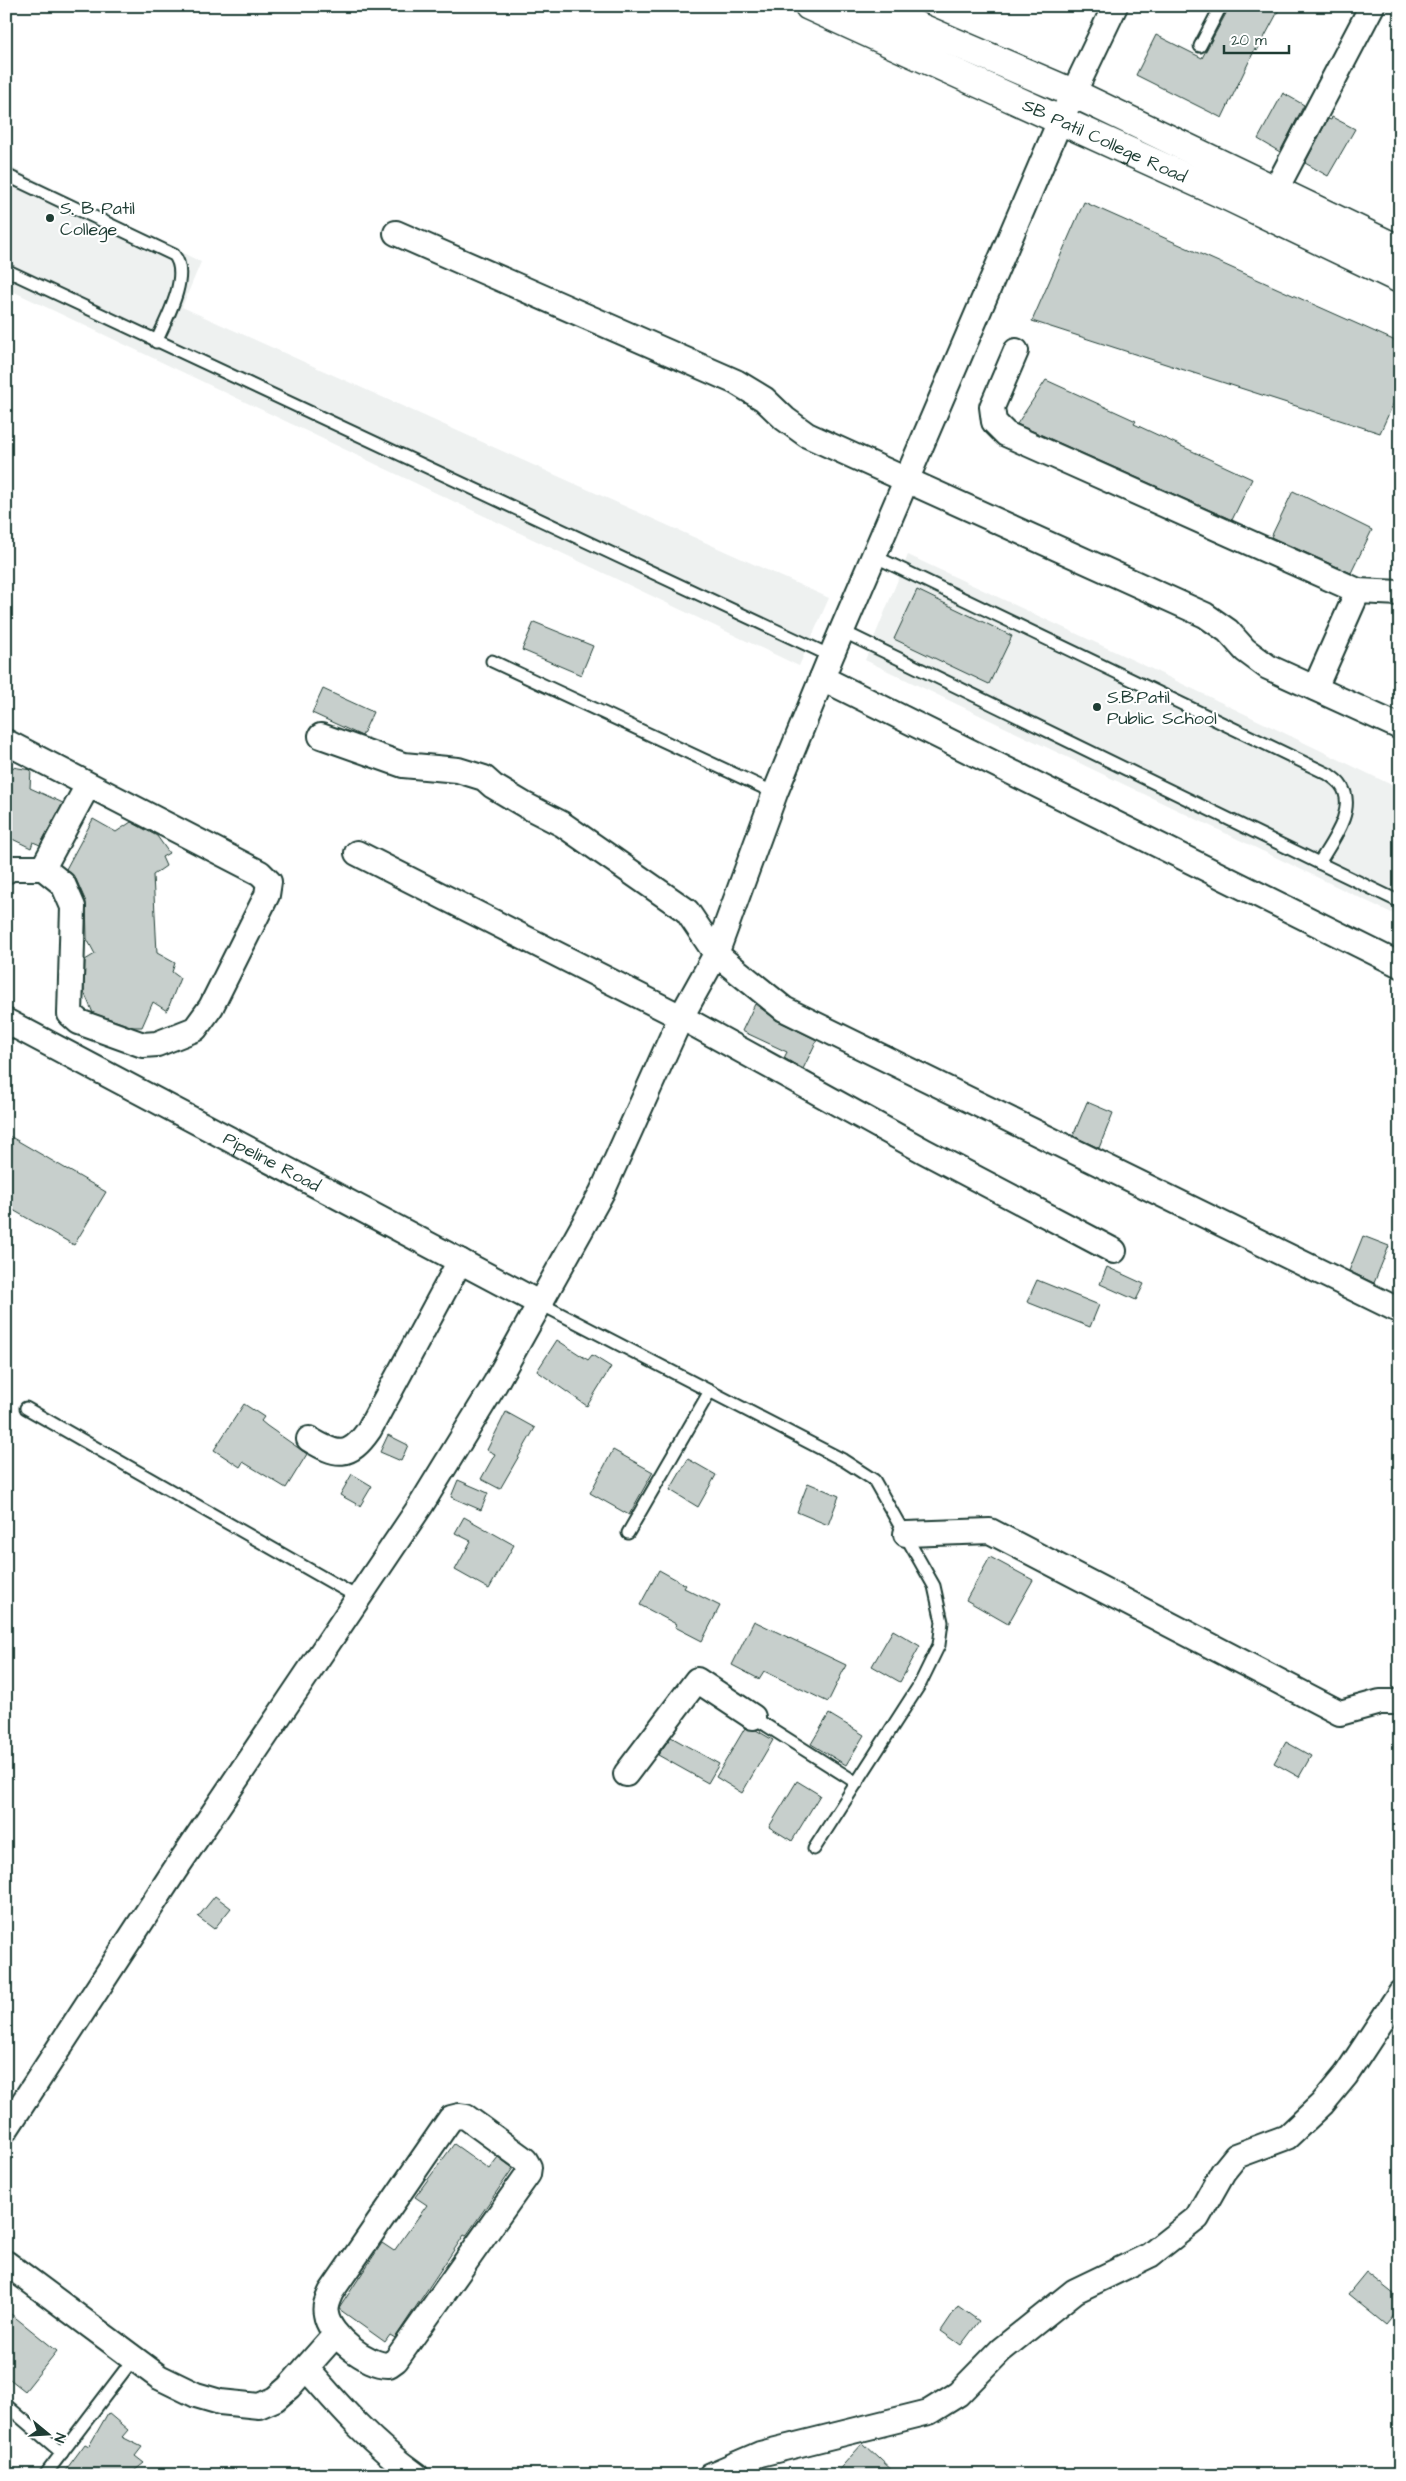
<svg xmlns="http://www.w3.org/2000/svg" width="1406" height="2481" font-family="'Architects Daughter',sans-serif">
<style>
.built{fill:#eef1f0}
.building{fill:#c7cfcc;stroke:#1f3d34}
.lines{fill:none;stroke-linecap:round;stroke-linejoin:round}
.lane-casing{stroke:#1f3d34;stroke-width:15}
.street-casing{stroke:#1f3d34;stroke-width:28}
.secondary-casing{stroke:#1f3d34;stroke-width:31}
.lane{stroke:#fff;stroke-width:11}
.street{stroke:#fff;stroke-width:24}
.secondary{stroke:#fff;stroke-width:28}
.poi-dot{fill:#1f3d34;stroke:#fff;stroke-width:2}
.labels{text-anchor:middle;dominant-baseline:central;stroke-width:4.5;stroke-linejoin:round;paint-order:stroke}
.street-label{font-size:18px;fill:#1f3d34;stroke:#fff}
.poi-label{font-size:18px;fill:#1f3d34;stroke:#fff;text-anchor:start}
</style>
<rect width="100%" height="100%" fill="#fff"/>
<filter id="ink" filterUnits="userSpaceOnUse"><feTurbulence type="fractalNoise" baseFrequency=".02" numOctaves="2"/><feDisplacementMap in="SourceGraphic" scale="10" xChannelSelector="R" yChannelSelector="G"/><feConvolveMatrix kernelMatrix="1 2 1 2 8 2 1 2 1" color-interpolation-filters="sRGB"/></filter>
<g filter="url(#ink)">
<!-- built -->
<g class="built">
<polygon points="6,165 201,262 182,307 829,598 799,666 6,288"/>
<polygon points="908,555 1135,661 1400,789 1400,917 865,660"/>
</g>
<!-- building -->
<g class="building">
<polygon points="1230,6 1281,6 1257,51 1255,49 1222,118 1136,75 1156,35 1202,58"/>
<polygon points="1283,93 1304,105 1280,152 1258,139"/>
<polygon points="1332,117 1355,129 1328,176 1305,163 1328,119 1331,120"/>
<polygon points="1084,202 1400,343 1400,389 1380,433 1032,321"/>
<polygon points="1046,380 1136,421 1134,424 1252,479 1232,520 1017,424"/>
<polygon points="1293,491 1372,530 1351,573 1271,537"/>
<polygon points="917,590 1012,636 989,684 894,639"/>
<polygon points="534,622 593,646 581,675 522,650"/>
<polygon points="323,689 373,712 362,736 312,713"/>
<polygon points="12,767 31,770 30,788 63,803 40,845 33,842 31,848 6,836 6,774 11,774"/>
<polygon points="93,819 116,832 131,822 157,836 169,853 162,857 166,866 153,875 157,953 175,963 172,972 180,978 167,1011 153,1002 142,1027 133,1027 93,1013 84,992 85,960 95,954 87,939 86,902 76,879 66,869"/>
<polygon points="755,1004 778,1021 817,1040 803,1069 784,1058 787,1052 742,1031"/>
<polygon points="1087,1102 1113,1113 1099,1148 1073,1136"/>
<polygon points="6,1134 106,1192 74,1245 6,1206"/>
<polygon points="1363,1236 1389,1246 1374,1283 1349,1271"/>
<polygon points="1107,1267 1144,1284 1136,1300 1100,1284"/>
<polygon points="1037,1280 1099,1305 1090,1327 1027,1302"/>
<polygon points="557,1340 588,1360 592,1355 611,1367 587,1406 537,1371"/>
<polygon points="244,1404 264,1417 261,1421 267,1426 307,1454 286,1488 243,1462 240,1467 214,1450"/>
<polygon points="506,1412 535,1428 500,1489 481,1479 495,1454 487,1450"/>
<polygon points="388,1435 408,1445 401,1461 380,1452"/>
<polygon points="613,1450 653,1472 629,1515 590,1493"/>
<polygon points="688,1459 716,1475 698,1507 670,1490"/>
<polygon points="352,1474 372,1486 360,1506 340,1495"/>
<polygon points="458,1480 488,1493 481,1510 451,1497"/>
<polygon points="808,1483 839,1496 828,1525 797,1512"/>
<polygon points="464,1517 514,1545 489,1589 455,1570 471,1541 455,1533"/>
<polygon points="990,1557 1033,1580 1008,1624 966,1600"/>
<polygon points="659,1570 686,1585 684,1588 720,1606 702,1641 675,1627 676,1624 640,1605"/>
<polygon points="754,1621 846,1665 828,1702 764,1671 759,1679 732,1665"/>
<polygon points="893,1630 920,1646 900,1682 872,1666"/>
<polygon points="829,1714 864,1735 846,1765 811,1744"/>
<polygon points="745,1728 756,1730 773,1740 742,1793 716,1777"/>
<polygon points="671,1737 719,1764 708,1783 658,1755"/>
<polygon points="1286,1742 1311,1756 1299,1777 1274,1763"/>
<polygon points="797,1781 820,1795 792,1841 769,1827"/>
<polygon points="215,1896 231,1908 214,1929 198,1917"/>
<polygon points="454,2144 489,2169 498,2157 513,2168 466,2236 464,2235 395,2338 390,2335 385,2342 339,2309 340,2307 382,2243 394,2251 427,2205 415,2197"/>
<polygon points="1366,2272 1400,2299 1400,2308 1386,2325 1348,2294"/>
<polygon points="958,2306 979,2321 961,2345 941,2331"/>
<polygon points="6,2310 57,2351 25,2391 6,2376"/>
<polygon points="108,2413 128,2430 122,2437 142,2447 135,2456 144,2463 129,2475 62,2475 85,2444 89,2446"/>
<polygon points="863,2443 897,2475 834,2475"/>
</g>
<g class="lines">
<defs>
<g id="lane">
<polyline points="1200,46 1221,6"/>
<path d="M6 175 174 255C191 275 166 320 156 342"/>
<polyline points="6,270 831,656"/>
<path d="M874 556 1328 774C1332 777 1337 780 1340 784 1359 807 1331 843 1319 863L1400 902"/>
<polyline points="842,631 1319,863"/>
<polyline points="492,661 775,793"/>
<polyline points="539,1303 843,1460 874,1480 934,1586 942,1622 939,1645 920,1684 814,1849"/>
<polyline points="26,1408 359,1598"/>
<polyline points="628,1533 710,1391"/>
<polyline points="753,1717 857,1783"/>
<polyline points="6,2405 62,2453"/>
<polyline points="45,2475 134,2358"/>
</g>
<g id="street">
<polyline points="1275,191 1372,6"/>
<polyline points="396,233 736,382 764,399 785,419 807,435 1205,615 1228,631 1245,650 1268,667 1400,727"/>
<polyline points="1016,351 992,407 994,422 1006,434 1358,591 1400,593"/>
<polyline points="822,678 1400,965"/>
<polyline points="1315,688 1358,591"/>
<polyline points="321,736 403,765 458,770 484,778 493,786 525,805 562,824 687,911 716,954 784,1009 1400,1311"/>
<polyline points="6,742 260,873 269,882 267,895 211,1007 195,1029 157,1044 143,1045 79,1022 70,1014 73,907 63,884 43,868 11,868 6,871"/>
<polyline points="357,853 681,1017 924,1151 1114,1251"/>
<polyline points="43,868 88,785"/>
<path id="s1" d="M6 1021 539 1303"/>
<path d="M309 1439C337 1456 349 1459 369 1430L460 1261"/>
<polyline points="906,1534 990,1531 1340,1713 1380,1702 1400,1702"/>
<polyline points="626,1774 697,1680 753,1717"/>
<path d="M459 2116 466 2117 525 2160 529 2167 528 2174 396 2360 389 2365C368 2366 329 2336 326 2314 324 2306 328 2299 331 2292L446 2125 451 2118Z"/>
<polyline points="6,2129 175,1870 421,1505 495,1384 602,1192 681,1017 716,954 775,793 831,656 1060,121 1115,6"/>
<polyline points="6,2263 159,2377 196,2395 220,2402 259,2406 275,2399 289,2387 335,2335"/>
<path d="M306 2368C340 2407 373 2445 416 2475"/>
<polyline points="711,2475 760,2454 929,2412 958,2394 1001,2350 1075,2291 1150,2255 1197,2218 1223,2172 1236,2156 1287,2137 1322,2104 1346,2075 1400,1993"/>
</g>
<g id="secondary">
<path id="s2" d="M809 6 1231 198 1400 279"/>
<polyline points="870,6 1073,93 1400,250"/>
</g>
</defs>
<!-- lane casing -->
<use href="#lane" class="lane-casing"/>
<!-- street casing -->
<use href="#street" class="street-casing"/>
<!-- secondary casing -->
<use href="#secondary" class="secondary-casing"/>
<!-- lane -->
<use href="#lane" class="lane"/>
<!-- street -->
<use href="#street" class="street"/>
<!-- secondary -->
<use href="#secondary" class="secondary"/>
</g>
</g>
<!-- markers -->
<g class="poi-dot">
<circle cx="50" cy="218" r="5"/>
<circle cx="1097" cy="707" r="5"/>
</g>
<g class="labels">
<!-- street labels -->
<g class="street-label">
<text stroke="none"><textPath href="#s2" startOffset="325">SB Patil College Road</textPath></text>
<text stroke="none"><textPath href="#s1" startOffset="301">Pipeline Road</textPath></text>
</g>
<!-- poi labels -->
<g class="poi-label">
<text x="60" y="208">S. B Patil<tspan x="60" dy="21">College</tspan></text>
<text x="1107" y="697">S.B.Patil<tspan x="1107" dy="21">Public School</tspan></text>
</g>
</g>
<!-- margin -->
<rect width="1406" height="2481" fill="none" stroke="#fff" stroke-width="25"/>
<rect x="12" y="12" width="1381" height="2456" fill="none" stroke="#1f3d34" stroke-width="2" filter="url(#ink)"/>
<!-- north arrow -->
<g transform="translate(48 2434) rotate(108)" stroke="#ffffff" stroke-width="4" paint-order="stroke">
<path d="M0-4L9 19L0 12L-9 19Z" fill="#1f3d34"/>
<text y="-8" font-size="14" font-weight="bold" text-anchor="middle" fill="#1f3d34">N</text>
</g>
<!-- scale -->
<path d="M1224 45v8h65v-8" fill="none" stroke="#1f3d34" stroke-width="2.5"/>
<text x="1231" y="45" font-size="15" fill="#1f3d34" stroke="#ffffff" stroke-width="4" paint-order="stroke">20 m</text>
</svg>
